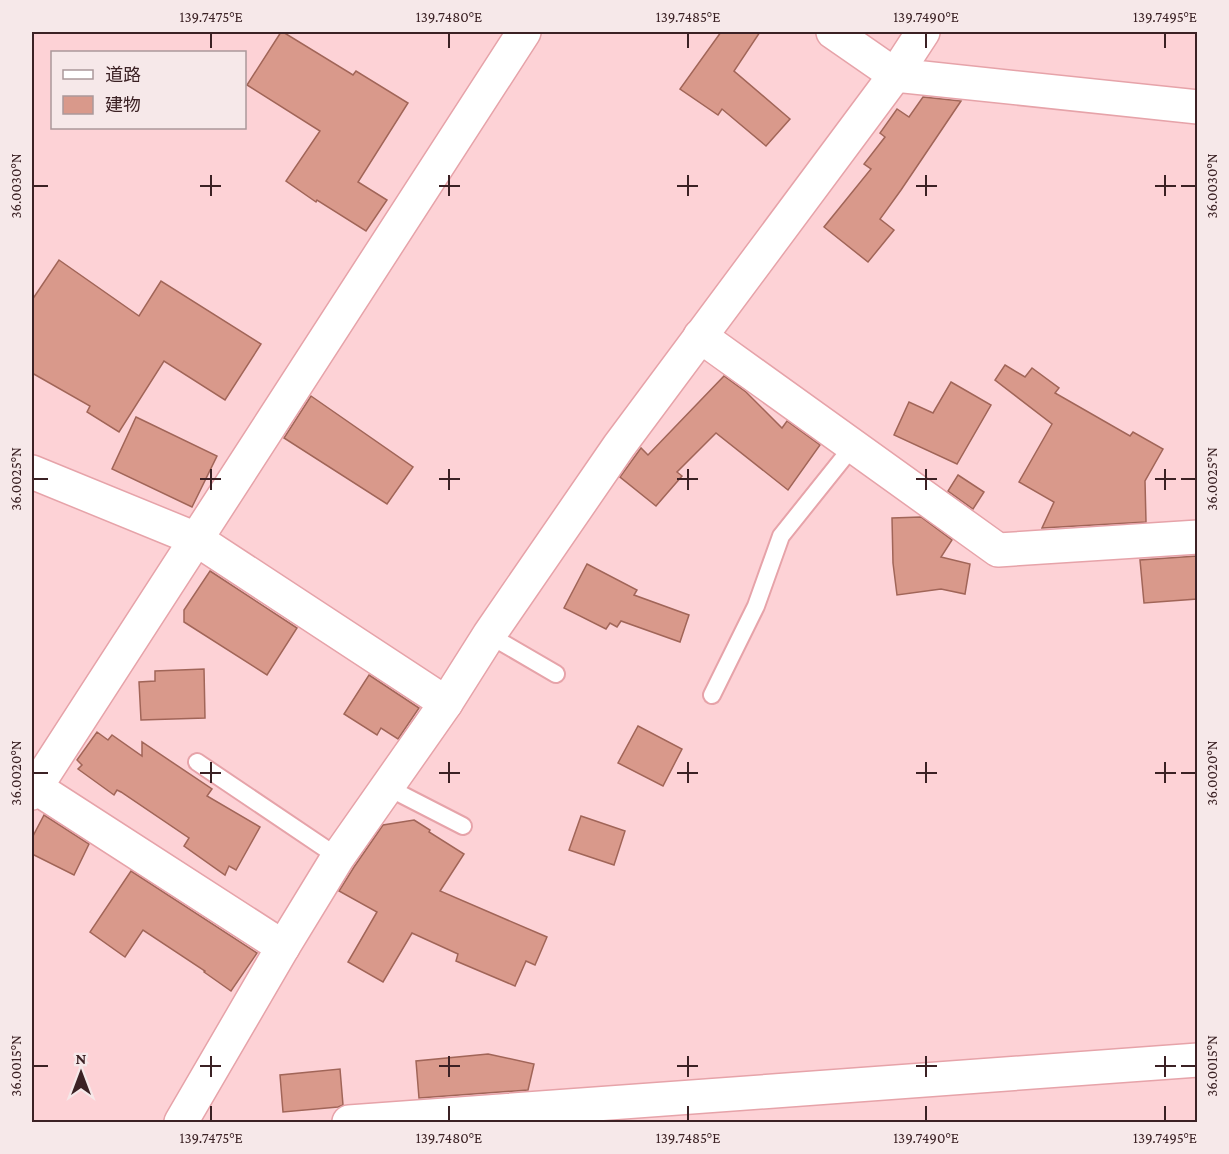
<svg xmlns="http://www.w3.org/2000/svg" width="1229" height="1154" font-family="'Crimson Pro','Noto Sans JP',serif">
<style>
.building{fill:#d9998b;stroke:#a16558;stroke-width:1.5}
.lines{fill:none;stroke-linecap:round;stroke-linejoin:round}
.service-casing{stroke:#e6a3a9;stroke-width:20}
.minor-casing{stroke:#e6a3a9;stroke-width:36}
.service{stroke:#fff;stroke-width:16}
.minor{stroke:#fff;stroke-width:33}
.ticks{fill:none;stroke:#3b2124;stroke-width:2}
.neatline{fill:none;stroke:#3b2124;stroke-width:2}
.ticks-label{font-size:15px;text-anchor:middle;fill:#3b2124}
</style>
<rect width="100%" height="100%" fill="#fdd2d6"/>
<!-- building -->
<g class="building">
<polygon points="281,32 283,32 353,75 356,71 408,103 358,182 387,200 366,231 317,200 316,202 286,181 320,131 247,85"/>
<polygon points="721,32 760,32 734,71 790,119 766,146 722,109 718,115 680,89"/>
<polygon points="923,97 961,101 901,190 880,219 894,230 868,262 824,227 871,169 864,164 885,137 880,133 897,109 909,117"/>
<polygon points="59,260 139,316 161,281 261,344 225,400 164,361 119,432 87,412 90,406 32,373 32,300"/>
<polygon points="1005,365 1025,377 1032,368 1059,388 1055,393 1130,436 1133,432 1163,449 1145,481 1146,522 1042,528 1054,502 1019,482 1052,424 995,380"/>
<polygon points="724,376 746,392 782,428 787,421 820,445 788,490 716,433 677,472 682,476 656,506 620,477 641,448 648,455"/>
<polygon points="951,382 991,405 957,464 894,435 909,402 933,413"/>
<polygon points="311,396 413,467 387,504 284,438"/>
<polygon points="136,417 217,456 192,507 112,469"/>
<polygon points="958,475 984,492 973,509 948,491"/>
<polygon points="921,517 952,540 941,557 970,564 965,594 941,589 897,595 893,563 892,518"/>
<polygon points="1197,556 1197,599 1144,603 1140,560"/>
<polygon points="587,564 637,590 634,595 689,615 680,642 621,621 617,627 610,623 606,629 564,608"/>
<polygon points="210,571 297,628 267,675 184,622 184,610"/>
<polygon points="204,669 205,718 141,720 139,682 155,681 155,671"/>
<polygon points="369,675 419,708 398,739 381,728 377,735 344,714"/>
<polygon points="638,726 682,749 663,786 618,763"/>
<polygon points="97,732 108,740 112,735 142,756 142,742 212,789 207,796 260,827 236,870 229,866 225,875 184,846 189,838 121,792 117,790 114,795 78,769 82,765 77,760"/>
<polygon points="44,815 89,844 74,875 32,854 32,838"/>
<polygon points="581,816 625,831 614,865 569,850"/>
<polygon points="414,820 430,830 429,832 464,854 440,891 547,937 535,965 526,961 515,986 456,961 458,954 412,933 383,982 348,962 377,912 339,891 354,867 383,825"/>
<polygon points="131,871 257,953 231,991 204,972 205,971 143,930 125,957 90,932"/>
<polygon points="488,1054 534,1064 528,1090 419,1098 416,1061"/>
<polygon points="340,1069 343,1105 338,1107 283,1112 280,1075"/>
</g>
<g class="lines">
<defs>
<g id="service">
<polyline points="489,635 556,674"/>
<polyline points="712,695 756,606 781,536 853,446"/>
<polyline points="197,762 338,857"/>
<polyline points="387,787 463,826"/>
</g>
<g id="minor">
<polyline points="833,32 895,75 1198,107"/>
<polyline points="700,336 998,550 1198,537"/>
<polyline points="32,472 196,539 446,703"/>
<polyline points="35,787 283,947"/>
<polyline points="32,793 524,32"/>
<polyline points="181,1122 283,947 338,857 446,703 489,635 619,446 895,75 923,32"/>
<polyline points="349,1122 1198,1060"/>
</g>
</defs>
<!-- service casing -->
<use href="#service" class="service-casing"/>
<!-- minor casing -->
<use href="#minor" class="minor-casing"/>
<!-- service -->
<use href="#service" class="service"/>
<!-- minor -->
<use href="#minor" class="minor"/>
</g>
<!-- ticks -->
<path class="ticks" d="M211 33V48M449 33V48M688 33V48M926 33V48M1165 33V48M211 175V196M449 175V196M688 175V196M926 175V196M1165 175V196M33 186H48M200 186H221M439 186H460M677 186H698M916 186H937M1155 186H1176M1181 186H1196M211 469V490M449 469V490M688 469V490M926 469V490M1165 469V490M33 479H48M200 479H221M439 479H460M677 479H698M916 479H937M1155 479H1176M1181 479H1196M211 762V783M449 762V783M688 762V783M926 762V783M1165 762V783M33 773H48M200 773H221M439 773H460M677 773H698M916 773H937M1155 773H1176M1181 773H1196M211 1056V1077M449 1056V1077M688 1056V1077M926 1056V1077M1165 1056V1077M33 1066H48M200 1066H221M439 1066H460M677 1066H698M916 1066H937M1155 1066H1176M1181 1066H1196M211 1106V1121M449 1106V1121M688 1106V1121M926 1106V1121M1165 1106V1121"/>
<!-- border -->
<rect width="1229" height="1154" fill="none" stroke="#f6e8e9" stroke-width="66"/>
<!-- legend -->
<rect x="51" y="51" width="195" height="78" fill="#f6e8e9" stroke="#ab989a" stroke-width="1.5"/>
<rect x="63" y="70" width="30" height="9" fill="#ffffff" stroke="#ab989a" stroke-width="1.5"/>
<text x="105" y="81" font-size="18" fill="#3b2124">道路</text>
<rect x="63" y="96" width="30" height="18" fill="#d9998b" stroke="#ab989a" stroke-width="1.5"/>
<text x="105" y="111" font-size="18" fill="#3b2124">建物</text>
<!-- north arrow -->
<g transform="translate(81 1073)" stroke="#f6e8e9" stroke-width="4.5" paint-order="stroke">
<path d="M0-4.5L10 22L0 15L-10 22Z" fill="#3b2124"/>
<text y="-9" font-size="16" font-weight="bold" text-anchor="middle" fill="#3b2124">N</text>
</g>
<rect x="33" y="33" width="1163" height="1088" class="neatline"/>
<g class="ticks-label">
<text x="211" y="22">139.7475°E</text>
<text x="449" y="22">139.7480°E</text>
<text x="688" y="22">139.7485°E</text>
<text x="926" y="22">139.7490°E</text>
<text x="1165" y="22">139.7495°E</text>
<text transform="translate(16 186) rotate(-90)" y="5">36.0030°N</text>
<text transform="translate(1212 186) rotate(-90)" y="5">36.0030°N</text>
<text transform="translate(16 479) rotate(-90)" y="5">36.0025°N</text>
<text transform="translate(1212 479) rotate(-90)" y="5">36.0025°N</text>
<text transform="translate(16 773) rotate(-90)" y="5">36.0020°N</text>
<text transform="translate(1212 773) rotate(-90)" y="5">36.0020°N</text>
<text transform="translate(16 1066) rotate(-90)" y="5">36.0015°N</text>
<text transform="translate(1212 1066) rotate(-90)" y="5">36.0015°N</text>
<text x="211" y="1143">139.7475°E</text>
<text x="449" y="1143">139.7480°E</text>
<text x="688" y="1143">139.7485°E</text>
<text x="926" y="1143">139.7490°E</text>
<text x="1165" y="1143">139.7495°E</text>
</g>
</svg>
